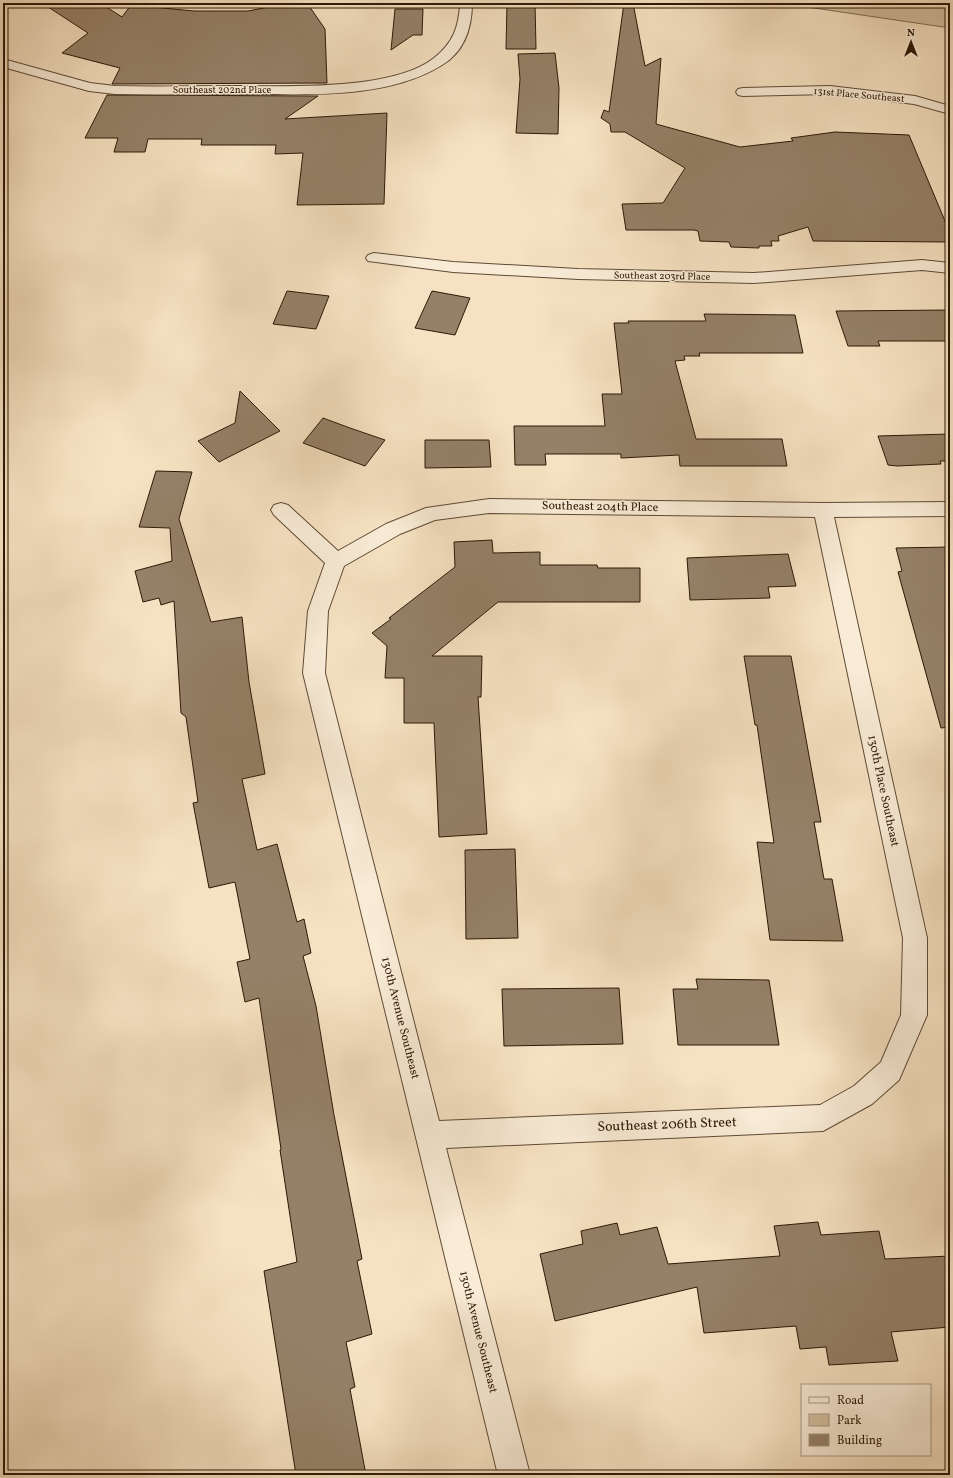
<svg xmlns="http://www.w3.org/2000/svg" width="953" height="1478" font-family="Vollkorn,serif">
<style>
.green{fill:#d4c0a2;stroke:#806c54}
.building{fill:#958168;stroke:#2c1807}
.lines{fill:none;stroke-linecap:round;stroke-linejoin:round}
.minor-casing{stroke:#5e4a36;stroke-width:2}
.minor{fill:#f9ecd7;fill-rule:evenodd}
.labels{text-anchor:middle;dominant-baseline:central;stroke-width:3;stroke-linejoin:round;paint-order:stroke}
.far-street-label{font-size:10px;fill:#2c1807;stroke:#f9ecd7}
.street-label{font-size:12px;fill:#2c1807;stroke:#f9ecd7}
.near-street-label{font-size:14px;fill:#2c1807;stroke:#f9ecd7}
</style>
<rect width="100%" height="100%" fill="#f6e2c2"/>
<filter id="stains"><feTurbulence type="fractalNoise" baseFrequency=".005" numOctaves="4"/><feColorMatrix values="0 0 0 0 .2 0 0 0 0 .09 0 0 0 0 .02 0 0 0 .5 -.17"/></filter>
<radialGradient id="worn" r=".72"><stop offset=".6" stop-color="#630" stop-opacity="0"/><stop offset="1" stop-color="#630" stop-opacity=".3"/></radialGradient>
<!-- green -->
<polygon class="green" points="780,3 950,3 950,28"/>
<!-- building -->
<g class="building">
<polygon points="42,3 100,3 122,17 131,5 194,11 248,11 290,3 307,3 325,29 327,83 112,84 120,68 62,53 88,33"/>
<polygon points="507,3 535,3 536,49 506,49"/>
<polygon points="624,3 633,3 645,66 661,58 656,124 740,147 793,141 791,138 835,132 909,135 950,233 950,242 813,241 808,227 778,236 779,241 771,241 772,246 759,246 759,248 731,247 729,242 700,241 698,231 694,230 626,230 622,204 663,203 685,168 625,132 611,132 610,124 601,118 604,110 609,112"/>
<polygon points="395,9 423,9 422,35 413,35 391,50"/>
<polygon points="555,53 559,88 558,134 516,133 520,79 518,54"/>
<polygon points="107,95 318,96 285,119 387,113 384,204 297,205 303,153 275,154 276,145 201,145 202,139 148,139 145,152 114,152 118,138 85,138"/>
<polygon points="287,291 329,296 316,329 273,324"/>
<polygon points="432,291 470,298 455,335 415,328"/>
<polygon points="950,310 950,341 878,341 880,346 848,346 836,311"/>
<polygon points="704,314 795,315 803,353 699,353 700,356 684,356 685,360 675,361 696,439 782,439 787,466 680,466 679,455 621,458 621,454 545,454 546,465 515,465 514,426 605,426 602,394 622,394 614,323 629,323 628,321 706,321"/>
<polygon points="240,391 280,431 219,462 198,441 235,423"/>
<polygon points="323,418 350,428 385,440 365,466 303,443"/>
<polygon points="950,434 950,461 940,461 941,464 897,466 888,465 878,436"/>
<polygon points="425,440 489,440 491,467 425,468"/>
<polygon points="156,471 192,472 179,519 211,622 242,617 249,682 265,774 242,779 257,850 277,844 297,922 304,919 311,953 303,956 316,1006 334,1115 362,1259 357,1261 372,1334 346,1342 355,1387 350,1389 366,1475 296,1475 264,1271 297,1262 280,1150 281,1149 259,998 245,1002 237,962 250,959 235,882 209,888 193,803 198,802 186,717 181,713 174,601 161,605 159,598 143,602 135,571 172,561 170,528 139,527"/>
<polygon points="492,540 493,553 540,552 540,565 597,565 598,568 640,568 640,602 498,602 432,656 482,656 481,697 478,697 487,834 439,837 434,723 404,723 404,678 385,678 387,646 372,633 391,619 389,618 455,567 454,542"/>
<polygon points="950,547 950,727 941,728 898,572 902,571 896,548"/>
<polygon points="788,554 796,586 768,587 770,598 690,600 687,558"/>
<polygon points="744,656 791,656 821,822 814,822 824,879 832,879 843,941 770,940 757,842 774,843 757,725 755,725"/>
<polygon points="515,849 518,938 466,939 465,850"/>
<polygon points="696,979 769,980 779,1045 678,1045 673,989 698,989"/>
<polygon points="619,988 623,1044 504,1046 502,989"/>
<polygon points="818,1222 821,1235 879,1231 885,1259 950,1256 950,1327 891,1332 898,1361 829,1365 826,1347 800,1349 796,1326 704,1333 697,1287 555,1321 540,1254 583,1244 581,1231 617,1223 620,1235 657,1227 668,1264 780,1256 774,1226"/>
</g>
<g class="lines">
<defs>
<g id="minor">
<path d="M460 3H472C472 28 464 52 442 65 386 100 305 94 243 94 200 94 158 95 115 94L89 91 3 67V59L90 83 115 86C154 87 194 86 233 86 285 86 393 91 434 58 453 43 459 27 460 3Z"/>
<polygon points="830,86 915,96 950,106 950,114 914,104 830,94 743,96 738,95 736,92 738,89 743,88"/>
<polygon points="374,253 453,262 578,269 754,273 922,260 950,263 950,273 922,270 754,283 578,279 453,272 368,261 366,258 368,255"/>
<path d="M489 499 823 503 950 502V516L834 517 927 938V1015L899 1080 872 1104 823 1131 446 1148 530 1475H498L303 673 308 611 325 563 274 515 271 510 274 505 281 503 288 505 338 551 386 524 426 508ZM489 513 815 517 903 938 901 1015 881 1062 854 1086 820 1105 439 1121 325 673 328 611 344 566 400 534 435 520Z"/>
</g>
</defs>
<!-- minor casing -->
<use href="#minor" class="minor-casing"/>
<!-- minor -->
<use href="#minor" class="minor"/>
</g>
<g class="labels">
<!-- far-street labels -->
<g class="far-street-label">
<text x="222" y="90">Southeast 202nd Place</text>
<text transform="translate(859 95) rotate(5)">131st Place Southeast</text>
<text transform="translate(662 276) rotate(1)">Southeast 203rd Place</text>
</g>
<!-- street labels -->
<g class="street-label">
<text transform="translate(600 507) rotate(1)">Southeast 204th Place</text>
<text transform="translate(883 791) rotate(78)">130th Place Southeast</text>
<text transform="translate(400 1018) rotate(76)">130th Avenue Southeast</text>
<text transform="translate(478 1332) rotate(76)">130th Avenue Southeast</text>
</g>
<!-- near-street labels -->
<g class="near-street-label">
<text transform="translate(667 1125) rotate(-2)">Southeast 206th Street</text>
</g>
</g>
<!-- margin -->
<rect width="953" height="1478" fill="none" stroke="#f6e2c2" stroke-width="16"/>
<rect x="4" y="4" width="945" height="1470" fill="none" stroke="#2c1807" stroke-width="2"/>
<rect x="8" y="8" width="937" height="1462" fill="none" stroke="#2c1807"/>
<!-- legend -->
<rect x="801" y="1384" width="130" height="72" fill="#f9ecd7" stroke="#a79784"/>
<rect x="809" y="1397" width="20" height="6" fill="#f9ecd7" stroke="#a79784"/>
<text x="837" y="1404" font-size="12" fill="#2c1807">Road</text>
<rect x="809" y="1414" width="20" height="12" fill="#d4c0a2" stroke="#a79784"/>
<text x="837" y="1424" font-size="12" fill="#2c1807">Park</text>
<rect x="809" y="1434" width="20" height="12" fill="#958168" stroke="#a79784"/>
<text x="837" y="1444" font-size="12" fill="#2c1807">Building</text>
<!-- north arrow -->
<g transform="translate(911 42)" stroke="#f9ecd7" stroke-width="3" paint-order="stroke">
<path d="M0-3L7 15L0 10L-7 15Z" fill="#2c1807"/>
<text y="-6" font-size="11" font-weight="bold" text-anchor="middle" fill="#2c1807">N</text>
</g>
<rect width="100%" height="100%" filter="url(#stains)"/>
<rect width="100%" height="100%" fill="url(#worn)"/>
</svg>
